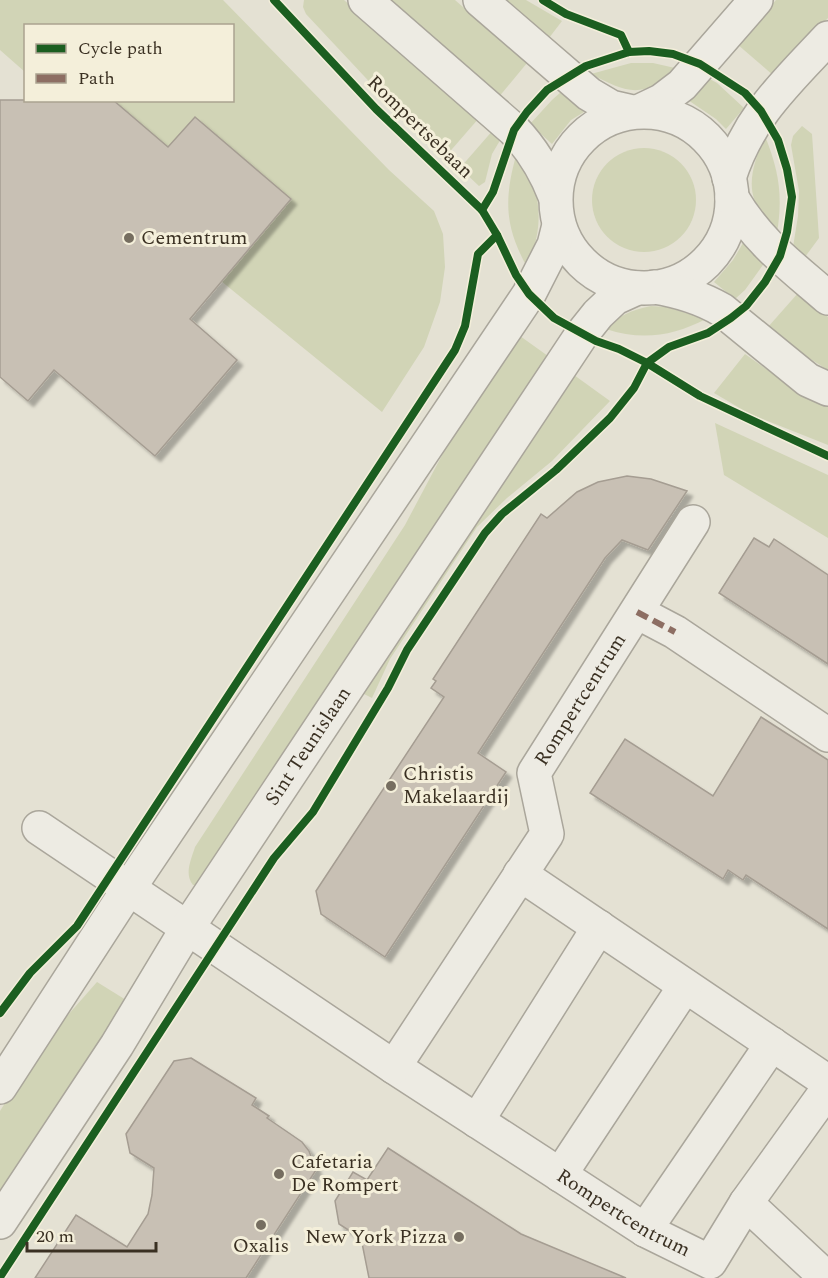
<svg xmlns="http://www.w3.org/2000/svg" width="828" height="1278" font-family="Spectral,serif">
<style>
.green{fill:#d1d4b6}
.building{fill:#c8c0b4;stroke:#a59d92;stroke-width:1.5;filter:url(#shadow)}
.lines{fill:none;stroke-linecap:round;stroke-linejoin:round}
.minor-casing{stroke:#aaa69b;stroke-width:36}
.minor{stroke:#edebe3;stroke-width:33}
.quiet{stroke:#8d6e63;stroke-width:6;stroke-dasharray:12 6;stroke-linecap:butt}
.cycleway-casing{stroke:#f4efda;stroke-width:11}
.cycleway{stroke:#1b5e20;stroke-width:8}
.poi-dot{fill:#766e60;stroke:#f4efda;stroke-width:2}
.labels{text-anchor:middle;dominant-baseline:central;stroke-width:6;stroke-linejoin:round;paint-order:stroke}
.street-label{font-size:20px;fill:#3a3022;stroke:#f4efda}
.poi-label{font-size:20px;fill:#3a3022;stroke:#f4efda;text-anchor:start}
</style>
<defs>
<filter id="shadow"><feDropShadow dx="5.5" dy="5.5" stdDeviation="1.5" flood-color="#0004"/></filter>
</defs>
<rect width="100%" height="100%" fill="#e4e1d3"/>
<!-- green -->
<g class="green">
<polygon points="0,0 223,0 389,170 434,211 443,234 445,267 440,302 424,347 382,412 221,281 291,199 195,117 168,147 113,101 232,100 232,26 26,26 25,72 0,50"/>
<polygon points="304,0 344,0 479,118 446,156 379,92 306,14 303,7"/>
<polygon points="386,0 455,0 527,63 498,98"/>
<polygon points="504,0 526,0 562,21 549,38"/>
<polygon points="776,0 828,0 828,18 774,76 737,44"/>
<path d="M631 63H653L675 68C644 100 627 93 591 74Z"/>
<polygon points="708,78 717,83 744,108 726,129 716,119 688,100"/>
<polygon points="561,92 584,112 571,120 552,144 530,124 552,100"/>
<polygon points="802,126 812,134 819,238 805,257 793,247 798,216 799,191 791,145 793,136"/>
<polygon points="494,129 502,137 492,154 485,182 479,186 460,168"/>
<path d="M765 136C779 171 783 196 777 233 744 200 747 177 765 136Z"/>
<circle cx="644" cy="200" r="52"/>
<path d="M517 152C523 163 531 175 534 187 543 215 538 241 527 267 504 225 504 198 517 152Z"/>
<polygon points="743,243 765,262 745,290 735,299 714,282 733,260"/>
<polygon points="799,292 828,317 828,370 796,350 768,327"/>
<path d="M651 306 666 307 706 319C673 336 642 341 606 329 618 315 633 310 651 306Z"/>
<path d="M520 336 548 356 197 885H193C184 874 191 860 195 847L405 525 448 444 485 386Z"/>
<polygon points="745,354 810,400 828,407 828,445 750,414 714,393"/>
<polygon points="574,375 610,401 552,461 507,498 477,527 390,659 372,698 362,693"/>
<polygon points="715,423 828,475 828,538 724,475"/>
<polygon points="97,982 126,1000 0,1194 0,1111 31,1062 60,1024"/>
</g>
<!-- building -->
<g class="building">
<polygon points="0,100 113,100 168,147 195,117 291,199 190,319 237,360 155,456 54,370 28,401 0,377"/>
<polygon points="627,476 651,479 687,491 648,550 622,540 605,558 478,753 506,772 385,957 321,914 316,891 444,697 431,688 436,681 433,679 541,514 547,518 577,492 598,482"/>
<polygon points="754,538 769,547 774,539 828,575 828,664 719,593"/>
<polygon points="761,717 828,760 828,929 746,875 743,880 728,870 723,879 590,793 625,739 713,796"/>
<polygon points="191,1058 256,1098 252,1105 269,1116 267,1118 302,1142 309,1151 316,1170 246,1278 35,1278 76,1215 127,1247 148,1214 152,1195 154,1168 130,1153 126,1134 174,1061"/>
<polygon points="388,1148 521,1234 626,1278 369,1278 361,1238 339,1224 335,1201 353,1172 367,1180"/>
</g>
<g class="lines">
<defs>
<g id="minor">
<path d="M365 0 514 130C533 150 545 170 555 196"/>
<polyline points="480,0 589,94 611,107 633,112"/>
<polyline points="640,111 661,101 682,85 756,0"/>
<circle cx="644" cy="200" r="88"/>
<path d="M729 178C749 116 785 84 828 38"/>
<path d="M732 198C758 242 790 265 828 298"/>
<path d="M654 287C679 291 700 297 722 310L808 380 828 389"/>
<polyline points="637,612 675,632 828,735"/>
<path id="s1" d="M39 828 394 1067 645 1230 710 1262 746 1203 828 1089"/>
<polyline points="520,874 828,1082"/>
<path id="s2" d="M394 1067 547 834 534 773 693 522"/>
<polyline points="0,1087 129,888 529,294 554,245 559,225"/>
<polyline points="477,1121 599,927"/>
<polyline points="560,1175 685,986"/>
<polyline points="746,1203 818,1270 828,1277"/>
<path id="s3" d="M0 1222 117 1045 188 927 582 334 598 314 615 298 637 288"/>
<polyline points="645,1230 772,1044"/>
</g>
</defs>
<!-- minor casing -->
<use href="#minor" class="minor-casing"/>
<!-- minor -->
<use href="#minor" class="minor"/>
<!-- quiet -->
<polyline class="quiet" points="637,612 675,632"/>
<defs>
<g id="cycleway">
<polyline points="274,0 376,109 482,210 497,235 516,275 529,294 554,318 596,341 619,349 647,363 700,396 828,456"/>
<polyline points="543,0 566,14 621,35 629,52"/>
<polyline points="0,1013 30,973 77,926 455,350 465,326 478,254 497,235"/>
<polyline points="0,1277 274,858 313,812 388,688 407,650 485,533 502,514 556,470 610,418 634,388 647,363 669,347 708,333 731,318 746,306 765,282 780,256 787,232 792,197 787,169 778,140 761,111 745,93 700,64 673,54 649,51 629,52 586,66 547,90 527,112 514,130 493,192 482,210"/>
</g>
</defs>
<!-- cycleway casing -->
<use href="#cycleway" class="cycleway-casing"/>
<!-- cycleway -->
<use href="#cycleway" class="cycleway"/>
</g>
<!-- markers -->
<g class="poi-dot">
<circle cx="129" cy="238" r="6"/>
<circle cx="391" cy="786" r="6"/>
<circle cx="279" cy="1174" r="6"/>
<circle cx="261" cy="1225" r="6"/>
<circle cx="459" cy="1237" r="6"/>
</g>
<g class="labels">
<!-- street labels -->
<g class="street-label">
<text transform="translate(420 127) rotate(44)">Rompertsebaan</text>
<text stroke="none"><textPath href="#s2" startOffset="428">Rompertcentrum</textPath></text>
<text stroke="none"><textPath href="#s3" startOffset="567">Sint Teunislaan</textPath></text>
<text stroke="none"><textPath href="#s1" startOffset="700">Rompertcentrum</textPath></text>
</g>
<!-- poi labels -->
<g class="poi-label">
<text x="141" y="238">Cementrum</text>
<text x="403" y="774">Christis<tspan x="403" dy="23">Makelaardij</tspan></text>
<text x="291" y="1162">Cafetaria<tspan x="291" dy="23">De Rompert</tspan></text>
<text x="447" y="1237" text-anchor="end">New York Pizza</text>
<text x="261" y="1246" text-anchor="middle">Oxalis</text>
</g>
</g>
<!-- legend -->
<rect x="24" y="24" width="210" height="78" fill="#f4efda" stroke="#aaa390" stroke-width="1.5"/>
<rect x="36" y="44" width="30" height="9" fill="#1b5e20" stroke="#aaa390" stroke-width="1.5"/>
<text x="78" y="54" font-size="18" fill="#3a3022">Cycle path</text>
<rect x="36" y="74" width="30" height="9" fill="#8d6e63" stroke="#aaa390" stroke-width="1.5"/>
<text x="78" y="84" font-size="18" fill="#3a3022">Path</text>
<!-- scale -->
<path d="M27 1242v9h129v-9" fill="none" stroke="#3a3022" stroke-width="3"/>
<text x="36" y="1242" font-size="18" fill="#3a3022" stroke="#f4efda" stroke-width="4.5" paint-order="stroke">20 m</text>
</svg>
